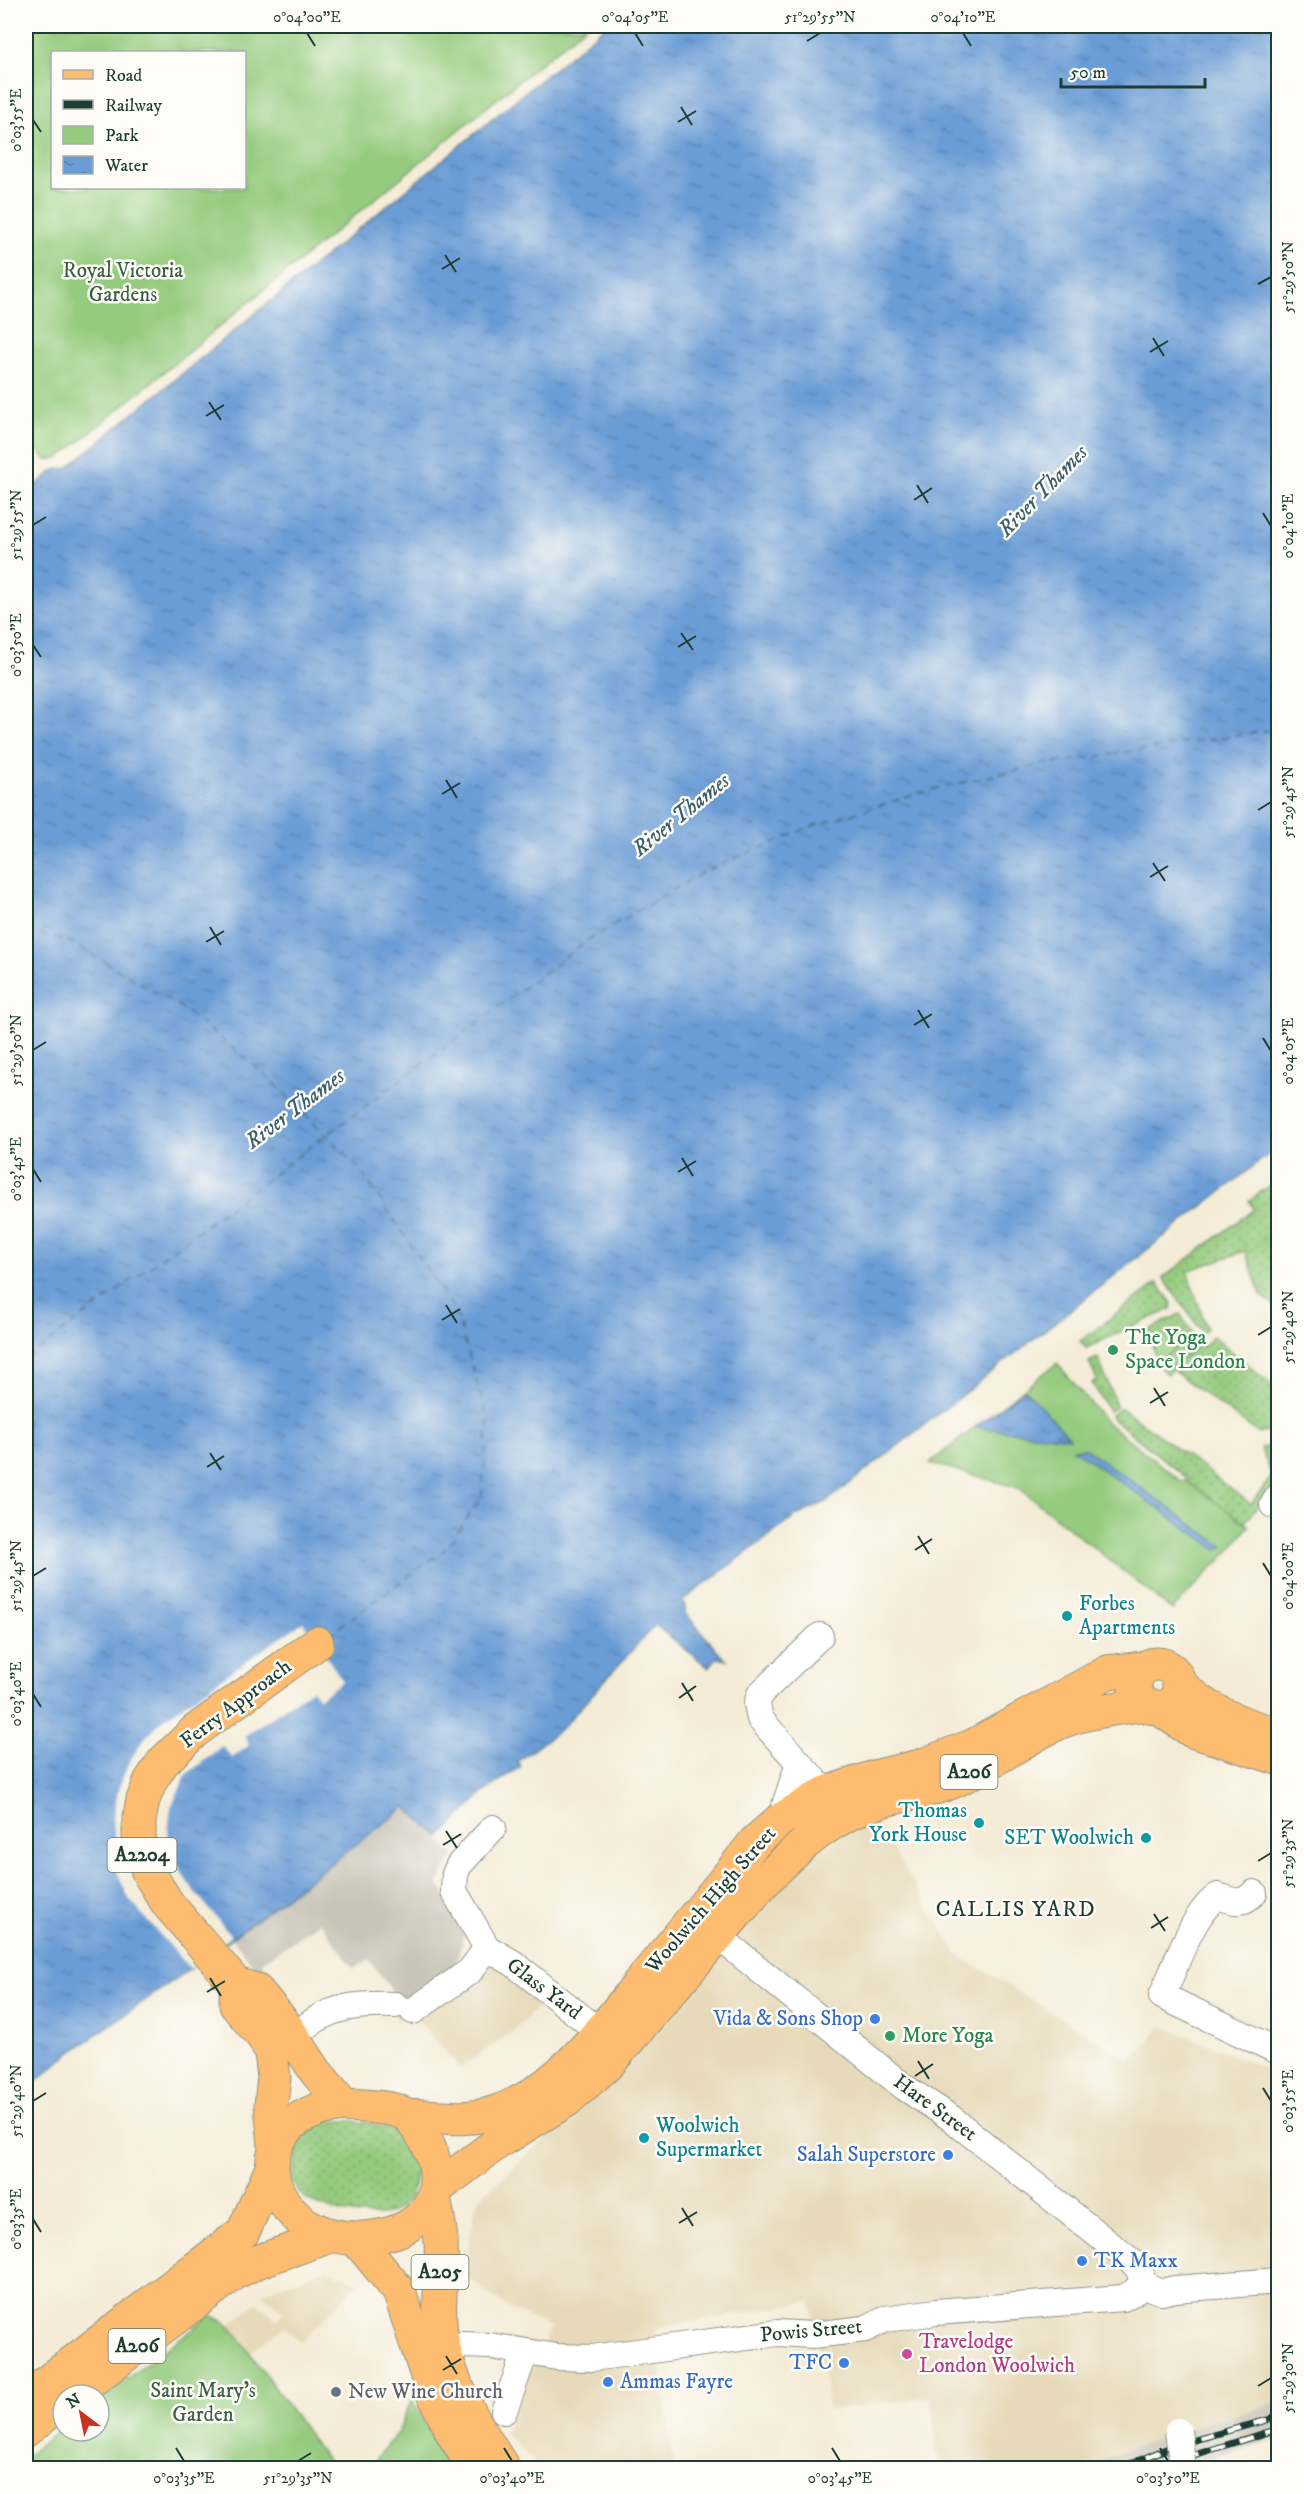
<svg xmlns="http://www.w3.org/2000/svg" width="1304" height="2494" font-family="'IM FELL DW Pica',serif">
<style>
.built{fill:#e7daba}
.industrial{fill:#c8c4b8}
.grass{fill:url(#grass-dots);stroke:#5a8459;stroke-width:1.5}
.park{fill:#95cb7e;stroke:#5a8459;stroke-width:1.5;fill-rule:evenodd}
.water{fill:url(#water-ripples);stroke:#456c84;stroke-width:1.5}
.pier{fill:#f4ecd7}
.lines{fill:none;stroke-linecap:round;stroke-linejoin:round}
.ferry{stroke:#3a5e6c;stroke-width:1.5;stroke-dasharray:8 6;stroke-linecap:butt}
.minor-casing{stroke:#8a9486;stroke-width:28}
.major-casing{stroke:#8a9486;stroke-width:35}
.highway-casing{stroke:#8a9486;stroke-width:35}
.minor{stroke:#fff;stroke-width:26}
.major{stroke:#fdbc6f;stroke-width:33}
.highway{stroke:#fdbc6f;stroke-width:33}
.rail-casing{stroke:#1f3d34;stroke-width:7}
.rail{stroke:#fdfcf7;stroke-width:4.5;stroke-dasharray:14;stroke-linecap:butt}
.minor-bridge-casing{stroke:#8a9486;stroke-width:28;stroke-linecap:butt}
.minor-bridge{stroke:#fff;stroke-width:26}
.ticks{fill:none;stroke:#1f3d34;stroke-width:2}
.leisure-dot{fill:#2e9e5b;stroke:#fdfcf7;stroke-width:2}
.culture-dot{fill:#0f9aa8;stroke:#fdfcf7;stroke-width:2}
.shop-dot{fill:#3f7fe0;stroke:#fdfcf7;stroke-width:2}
.hotel-dot{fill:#d1479c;stroke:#fdfcf7;stroke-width:2}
.worship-dot{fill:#6b7280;stroke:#fdfcf7;stroke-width:2}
.labels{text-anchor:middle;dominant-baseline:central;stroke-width:5;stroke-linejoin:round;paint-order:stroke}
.shield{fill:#fdfcf7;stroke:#62766e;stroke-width:1.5}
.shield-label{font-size:20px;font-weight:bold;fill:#1f3d34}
.park-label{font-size:21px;fill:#3c6046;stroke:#fdfcf7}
.leisure-label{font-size:21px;fill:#27864d;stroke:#fdfcf7;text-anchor:start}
.culture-label{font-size:21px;fill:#0d838f;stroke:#fdfcf7;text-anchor:start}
.street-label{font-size:21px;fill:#1f3d34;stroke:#fdfcf7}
.shop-label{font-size:21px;fill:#366cbe;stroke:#fdfcf7;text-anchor:end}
.hotel-label{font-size:21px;fill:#b23c85;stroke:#fdfcf7;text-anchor:start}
.worship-label{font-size:21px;fill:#5b616d;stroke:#fdfcf7;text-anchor:start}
.water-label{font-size:22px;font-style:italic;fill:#3a5e6c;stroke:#fdfcf7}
.neighbourhood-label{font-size:22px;letter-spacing:1.5px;fill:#1f3d34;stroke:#fdfcf7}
.neatline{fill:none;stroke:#1f3d34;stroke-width:2}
.ticks-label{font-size:15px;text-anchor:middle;fill:#1f3d34}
</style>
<defs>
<pattern id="grass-dots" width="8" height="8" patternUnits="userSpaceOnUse" patternTransform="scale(1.5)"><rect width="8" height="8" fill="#95cb7e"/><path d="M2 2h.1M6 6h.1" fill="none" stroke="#79a668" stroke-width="1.8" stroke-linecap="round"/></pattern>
<pattern id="water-ripples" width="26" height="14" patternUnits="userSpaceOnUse" patternTransform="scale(1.5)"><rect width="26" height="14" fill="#6b9cd5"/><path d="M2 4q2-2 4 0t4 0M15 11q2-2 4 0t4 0" fill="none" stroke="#5780ae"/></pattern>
</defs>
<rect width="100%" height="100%" fill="#fdfcf7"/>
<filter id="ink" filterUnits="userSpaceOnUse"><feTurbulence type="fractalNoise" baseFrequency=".0167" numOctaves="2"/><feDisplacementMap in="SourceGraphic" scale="12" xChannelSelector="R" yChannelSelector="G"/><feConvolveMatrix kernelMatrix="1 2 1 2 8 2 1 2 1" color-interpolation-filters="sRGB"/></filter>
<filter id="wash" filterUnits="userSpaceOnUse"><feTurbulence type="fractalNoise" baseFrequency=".008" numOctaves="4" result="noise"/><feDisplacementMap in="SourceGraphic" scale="24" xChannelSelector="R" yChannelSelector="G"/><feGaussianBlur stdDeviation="1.35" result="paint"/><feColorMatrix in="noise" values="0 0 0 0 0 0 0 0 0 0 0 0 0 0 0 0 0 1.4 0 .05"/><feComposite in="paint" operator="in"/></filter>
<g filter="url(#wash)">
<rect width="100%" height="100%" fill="#f4ecd7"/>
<!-- built -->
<g class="built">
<polygon points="874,1819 958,1955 1131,2061 1162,2026 1278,2073 1278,2403 1178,2431 1084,2468 938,2468 931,2397 829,2410 811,2301 655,2329 674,2468 540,2468 504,2433 551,2327 507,2307 463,2275 477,2200 584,2104 793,1870 837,1836"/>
<polygon points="495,1965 544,2000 516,2029 460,2068 416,2018 485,1967"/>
<polygon points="326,2269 358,2283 301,2342 284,2327 250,2352 230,2325 257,2302 277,2320 284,2312 262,2293"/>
</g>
<!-- industrial -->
<g class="industrial">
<polygon points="406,1807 455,1855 437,1883 467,1925 456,1964 419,1991 411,2018 396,2017 395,2005 391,1989 369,1960 354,1969 320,1922 262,1962 263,1968 259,1969 258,1965 254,1967 231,1936"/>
<polygon points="1278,2403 1278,2438 1182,2468 1084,2468 1178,2431"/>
</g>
<!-- grass -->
<g class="grass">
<polygon points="1278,1179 1278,1309 1261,1295 1245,1251 1187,1271 1207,1329 1203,1333 1163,1278 1254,1209 1249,1201"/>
<polygon points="1157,1283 1172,1303 1171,1309 1086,1348 1080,1341"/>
<polygon points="1180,1314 1192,1332 1165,1358 1170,1367 1201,1344 1203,1347 1213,1336 1278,1390 1278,1433 1272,1436 1268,1431 1259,1434 1172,1370 1167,1374 1162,1370 1146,1331"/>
<polygon points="1098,1358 1117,1407 1109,1411 1092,1383 1097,1380 1089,1362"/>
<polygon points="1122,1408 1251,1504 1272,1476 1261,1449 1269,1446 1278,1470 1278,1480 1238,1531 1189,1496 1188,1479 1113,1419 1111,1415"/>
<path d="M353 2121C369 2123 388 2125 401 2136 427 2159 419 2211 381 2215 358 2217 305 2209 294 2185 290 2177 294 2166 295 2158 298 2143 306 2130 321 2123 330 2120 344 2121 353 2121Z"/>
</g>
<!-- park -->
<g class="park">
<path d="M26 26H586L59 458 46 460 26 436ZM52 52H244V188H52Z"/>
<polygon points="1192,1332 1201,1344 1170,1367 1165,1358"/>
<polygon points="1057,1363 1105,1421 1181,1481 1185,1480 1249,1526 1229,1551 1172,1610 1019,1488 930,1463"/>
<polygon points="211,2315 230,2325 332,2468 26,2468 26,2456 63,2427 63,2431 99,2431 99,2400"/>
<polygon points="412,2399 448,2468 369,2468 397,2434"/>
</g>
<!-- water -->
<g class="water">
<polygon points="606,26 1278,26 1278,1147 826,1502 796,1516 682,1601 685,1606 685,1613 726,1660 717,1658 708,1667 655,1625 562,1728 518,1761 521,1766 483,1793 440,1838 406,1807 190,1969 69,2054 26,2090 26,708 32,702 26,694 26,494 54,470 67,468"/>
<polygon points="1025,1389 1070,1438 975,1427"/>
<polygon points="1073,1449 1086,1449 1224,1547 1218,1550"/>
</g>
<!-- pier -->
<polygon class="pier" points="303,1622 343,1681 319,1698 312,1689 244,1736 249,1745 232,1758 222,1746 186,1775 171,1807 168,1831 172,1855 188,1883 231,1936 190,1969 129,1899 117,1871 113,1815 119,1787 129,1762 144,1739 162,1720"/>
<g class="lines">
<!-- ferry -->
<g class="ferry">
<polyline points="26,931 67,940 182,1008 266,1075 359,1168 456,1312 488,1420 482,1496 447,1548 329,1634"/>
<polyline points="26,1359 588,940 705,871 815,825 934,789 1040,765 1278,729"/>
</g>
</g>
</g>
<g filter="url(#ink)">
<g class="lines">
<defs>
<g id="minor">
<polyline points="1273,1505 1278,1497"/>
<polyline points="820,1636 760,1694 757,1704 760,1719 826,1793"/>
<polyline points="780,1820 799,1763"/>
<polyline points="493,1828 459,1865 455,1874 454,1891 487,1948 513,1963 600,2032"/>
<path d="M1254 1893C1241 1906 1233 1901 1218 1896 1192 1913 1175 1968 1162 1996L1278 2051"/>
<polyline points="719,1937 904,2087 951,2118 1137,2266 1142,2277 1141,2284"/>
<polyline points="413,2011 470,1971 487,1948"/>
<path d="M289 2029 299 2033C328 2005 358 2004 395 2005"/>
<polyline points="1141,2284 1162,2292 1175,2289 1278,2281"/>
<polyline points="444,2349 462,2345 490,2346 557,2357 592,2358 777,2333 813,2335 865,2329 885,2319 936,2312 1123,2298 1134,2292 1141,2284"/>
<polyline points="504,2411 525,2353"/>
</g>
<g id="major">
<circle cx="1157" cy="1686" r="22"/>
<path d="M1179 1683C1206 1710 1238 1723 1274 1733"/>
<polyline points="1157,1707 1192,1731 1278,1758"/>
<path d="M406 2115C435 2116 468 2122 496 2112 561 2090 609 2020 651 1969 686 1927 721 1885 755 1842L780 1820 826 1793 878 1776 920 1766 972 1746 1108 1672 1144 1668"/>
<path d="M436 2189 497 2143 567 2100 608 2064 762 1884C798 1847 835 1813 885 1800 908 1794 930 1791 952 1782 987 1767 1018 1743 1052 1726 1081 1712 1114 1709 1145 1704"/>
<polyline points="72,2395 235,2273 259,2261 331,2236"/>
<polyline points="26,2398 243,2232 272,2168"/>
<polyline points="26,2430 63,2402"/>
</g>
<g id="highway">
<polyline points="317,1643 195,1731 163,1762 151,1780 143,1800 139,1820 139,1838 148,1872 168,1904 236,1984 256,1990 286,2026 316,2072 344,2105"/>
<polyline points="236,1984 236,2005 264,2038 271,2053 274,2077 271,2105 275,2145"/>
<path d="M344 2105C360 2106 394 2106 406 2115 416 2122 422 2135 428 2145 448 2187 430 2225 384 2235 267 2261 224 2116 344 2105Z"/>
<path d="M434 2196C436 2210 440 2226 441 2241 443 2277 435 2314 444 2350 456 2394 479 2430 503 2468"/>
<polyline points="355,2238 399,2291 432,2391 452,2432 474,2468"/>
</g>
</defs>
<!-- minor casing -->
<use href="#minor" class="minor-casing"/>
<!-- major casing -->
<use href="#major" class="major-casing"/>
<!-- highway casing -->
<use href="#highway" class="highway-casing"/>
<!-- minor -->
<use href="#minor" class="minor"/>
<!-- major -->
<use href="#major" class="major"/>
<!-- highway -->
<use href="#highway" class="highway"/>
<defs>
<g id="rail">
<polyline points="1121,2468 1173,2446 1278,2417"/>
<polyline points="1159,2468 1178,2460 1278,2429"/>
</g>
</defs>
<!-- rail casing -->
<use href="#rail" class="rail-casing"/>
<!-- rail -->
<use href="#rail" class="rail"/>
<defs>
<polyline id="minor-bridge" points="1178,2431 1183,2468"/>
</defs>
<!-- minor-bridge casing -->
<use href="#minor-bridge" class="minor-bridge-casing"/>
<!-- minor-bridge -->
<use href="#minor-bridge" class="minor-bridge"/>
</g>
</g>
<!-- ticks -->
<path class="ticks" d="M307 33 315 46M635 33 643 46M963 33 971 46M807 41 820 33M681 107 692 125M33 120 41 132M678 122 696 111M445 255 456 272M442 269 460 258M1258 284 1271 277M1153 338 1164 356M1150 352 1168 341M209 402 221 420M206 416 224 405M917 485 928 503M914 500 932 488M1263 513 1271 526M33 525 46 517M681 633 693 650M33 645 41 657M678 647 696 636M446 780 457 798M442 794 460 783M1258 810 1271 802M1153 863 1165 881M1150 877 1168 866M210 927 221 945M206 942 224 931M918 1010 929 1028M914 1025 932 1014M1263 1038 1271 1051M33 1050 46 1042M682 1158 693 1176M33 1169 41 1182M678 1172 696 1161M446 1305 457 1323M442 1320 460 1309M1258 1335 1271 1327M1154 1388 1165 1406M1150 1403 1168 1392M210 1453 221 1470M207 1467 224 1456M918 1536 929 1554M915 1550 932 1539M1263 1563 1271 1576M33 1576 46 1568M682 1683 693 1701M33 1694 41 1707M679 1698 696 1686M446 1831 457 1848M443 1845 461 1834M1258 1861 1271 1853M1154 1914 1165 1931M1151 1928 1168 1917M210 1978 221 1996M207 1992 225 1981M918 2061 929 2079M915 2076 933 2064M1263 2088 1271 2101M33 2101 46 2093M682 2208 693 2226M33 2219 41 2232M679 2223 697 2212M446 2356 457 2374M443 2370 461 2359M1258 2386 1271 2378M176 2448 184 2461M504 2448 512 2461M832 2448 840 2461M1160 2448 1168 2461M298 2461 311 2453"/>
<!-- markers -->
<g class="leisure-dot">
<circle cx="1113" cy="1350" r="6"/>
<circle cx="890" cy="2036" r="6"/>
</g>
<g class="culture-dot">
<circle cx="1067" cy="1616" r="6"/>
<circle cx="979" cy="1823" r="6"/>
<circle cx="1146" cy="1838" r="6"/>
<circle cx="644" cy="2138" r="6"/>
</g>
<g class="shop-dot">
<circle cx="875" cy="2019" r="6"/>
<circle cx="948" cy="2155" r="6"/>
<circle cx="1082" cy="2261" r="6"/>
<circle cx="844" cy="2363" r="6"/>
<circle cx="608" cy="2382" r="6"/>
</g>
<circle class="hotel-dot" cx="907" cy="2354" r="6"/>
<circle class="worship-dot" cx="336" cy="2392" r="6"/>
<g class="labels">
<!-- shield labels -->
<g class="shield">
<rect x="940.5" y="1755" width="57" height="34" rx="4.5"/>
<rect x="107.5" y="1838" width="69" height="34" rx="4.5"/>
<rect x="411.5" y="2255" width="57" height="34" rx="4.5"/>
<rect x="108.5" y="2329" width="57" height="34" rx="4.5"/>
</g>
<g class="shield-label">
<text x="969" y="1772">A206</text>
<text x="142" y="1855">A2204</text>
<text x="440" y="2272">A205</text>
<text x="137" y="2346">A206</text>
</g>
<!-- park labels -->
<g class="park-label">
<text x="123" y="271">Royal Victoria<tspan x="123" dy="24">Gardens</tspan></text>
<text x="203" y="2391">Saint Mary's<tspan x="203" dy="24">Garden</tspan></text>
</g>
<!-- leisure labels -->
<g class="leisure-label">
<text x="1125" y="1338">The Yoga<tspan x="1125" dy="24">Space London</tspan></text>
<text x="902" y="2036">More Yoga</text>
</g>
<!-- culture labels -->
<g class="culture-label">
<text x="1079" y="1604">Forbes<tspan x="1079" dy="24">Apartments</tspan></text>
<text x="967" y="1811" text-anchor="end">Thomas<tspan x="967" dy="24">York House</tspan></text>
<text x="1134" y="1838" text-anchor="end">SET Woolwich</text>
<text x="656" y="2126">Woolwich<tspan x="656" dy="24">Supermarket</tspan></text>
</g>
<!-- street labels -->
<g class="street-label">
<text transform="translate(236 1704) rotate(-37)">Ferry Approach</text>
<text transform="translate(711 1900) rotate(-49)">Woolwich High Street</text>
<text transform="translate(544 1989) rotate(37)">Glass Yard</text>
<text transform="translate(935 2108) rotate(36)">Hare Street</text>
<text transform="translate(811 2331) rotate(-5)">Powis Street</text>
</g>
<!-- shop labels -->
<g class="shop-label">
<text x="863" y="2019">Vida &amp; Sons Shop</text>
<text x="936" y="2155">Salah Superstore</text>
<text x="1094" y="2261" text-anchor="start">TK Maxx</text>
<text x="832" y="2363">TFC</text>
<text x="620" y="2382" text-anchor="start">Ammas Fayre</text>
</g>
<!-- hotel labels -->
<g class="hotel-label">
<text x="919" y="2342">Travelodge<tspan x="919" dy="24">London Woolwich</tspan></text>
</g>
<!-- worship labels -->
<g class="worship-label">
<text x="348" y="2392">New Wine Church</text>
</g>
<!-- water labels -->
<g class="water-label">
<text transform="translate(1043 491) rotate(-46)">River Thames</text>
<text transform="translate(681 815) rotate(-39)">River Thames</text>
<text transform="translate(295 1109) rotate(-37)">River Thames</text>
</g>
<!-- neighbourhood labels -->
<g class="neighbourhood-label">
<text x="1016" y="1909">CALLIS YARD</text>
</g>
</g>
<!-- margin -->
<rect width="1304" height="2494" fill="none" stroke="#fdfcf7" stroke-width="66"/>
<!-- legend -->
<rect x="51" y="51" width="195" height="138" fill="#fdfcf7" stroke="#a4b0a9" stroke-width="1.5"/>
<rect x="63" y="70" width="30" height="9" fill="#fdbc6f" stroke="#a4b0a9" stroke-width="1.5"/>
<text x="105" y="81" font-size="18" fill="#1f3d34">Road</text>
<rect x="63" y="100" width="30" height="9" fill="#1f3d34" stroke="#a4b0a9" stroke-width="1.5"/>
<text x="105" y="111" font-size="18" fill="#1f3d34">Railway</text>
<rect x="63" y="126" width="30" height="18" fill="#95cb7e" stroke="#a4b0a9" stroke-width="1.5"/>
<text x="105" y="141" font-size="18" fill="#1f3d34">Park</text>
<rect x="63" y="156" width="30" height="18" fill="url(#water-ripples)" stroke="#a4b0a9" stroke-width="1.5"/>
<text x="105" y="171" font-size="18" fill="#1f3d34">Water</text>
<!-- north arrow -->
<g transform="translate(81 2413) rotate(328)"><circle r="28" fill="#fdfcf7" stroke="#a4b0a9" stroke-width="1.5"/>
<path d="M0-4.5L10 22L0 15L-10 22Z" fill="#c8321e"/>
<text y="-9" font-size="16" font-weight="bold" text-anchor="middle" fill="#1f3d34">N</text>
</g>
<!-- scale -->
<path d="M1061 78v9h144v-9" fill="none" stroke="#1f3d34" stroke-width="3"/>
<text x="1070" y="78" font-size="18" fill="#1f3d34" stroke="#fdfcf7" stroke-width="4.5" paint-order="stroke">50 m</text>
<rect x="33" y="33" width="1238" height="2428" class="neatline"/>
<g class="ticks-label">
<text x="307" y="22">0°04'00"E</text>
<text x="635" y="22">0°04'05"E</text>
<text x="820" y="22">51°29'55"N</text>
<text x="963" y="22">0°04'10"E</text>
<text transform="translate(16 120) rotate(-90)" y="5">0°03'55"E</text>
<text transform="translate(1288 277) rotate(-90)" y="5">51°29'50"N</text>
<text transform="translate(16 525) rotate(-90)" y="5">51°29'55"N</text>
<text transform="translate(1288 526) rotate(-90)" y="5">0°04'10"E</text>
<text transform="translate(16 645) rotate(-90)" y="5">0°03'50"E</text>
<text transform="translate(1288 802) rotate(-90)" y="5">51°29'45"N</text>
<text transform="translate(16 1050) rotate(-90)" y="5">51°29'50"N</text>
<text transform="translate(1288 1051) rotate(-90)" y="5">0°04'05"E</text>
<text transform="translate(16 1169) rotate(-90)" y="5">0°03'45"E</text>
<text transform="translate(1288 1327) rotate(-90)" y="5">51°29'40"N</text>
<text transform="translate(16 1576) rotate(-90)" y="5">51°29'45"N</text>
<text transform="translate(1288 1576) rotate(-90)" y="5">0°04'00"E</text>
<text transform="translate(16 1694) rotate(-90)" y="5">0°03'40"E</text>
<text transform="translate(1288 1853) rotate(-90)" y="5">51°29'35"N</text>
<text transform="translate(1288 2101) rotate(-90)" y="5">0°03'55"E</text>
<text transform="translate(16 2101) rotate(-90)" y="5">51°29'40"N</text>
<text transform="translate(16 2219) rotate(-90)" y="5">0°03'35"E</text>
<text transform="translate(1288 2378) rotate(-90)" y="5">51°29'30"N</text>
<text x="184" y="2483">0°03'35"E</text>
<text x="298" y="2483">51°29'35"N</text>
<text x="512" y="2483">0°03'40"E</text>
<text x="840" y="2483">0°03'45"E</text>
<text x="1168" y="2483">0°03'50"E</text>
</g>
</svg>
